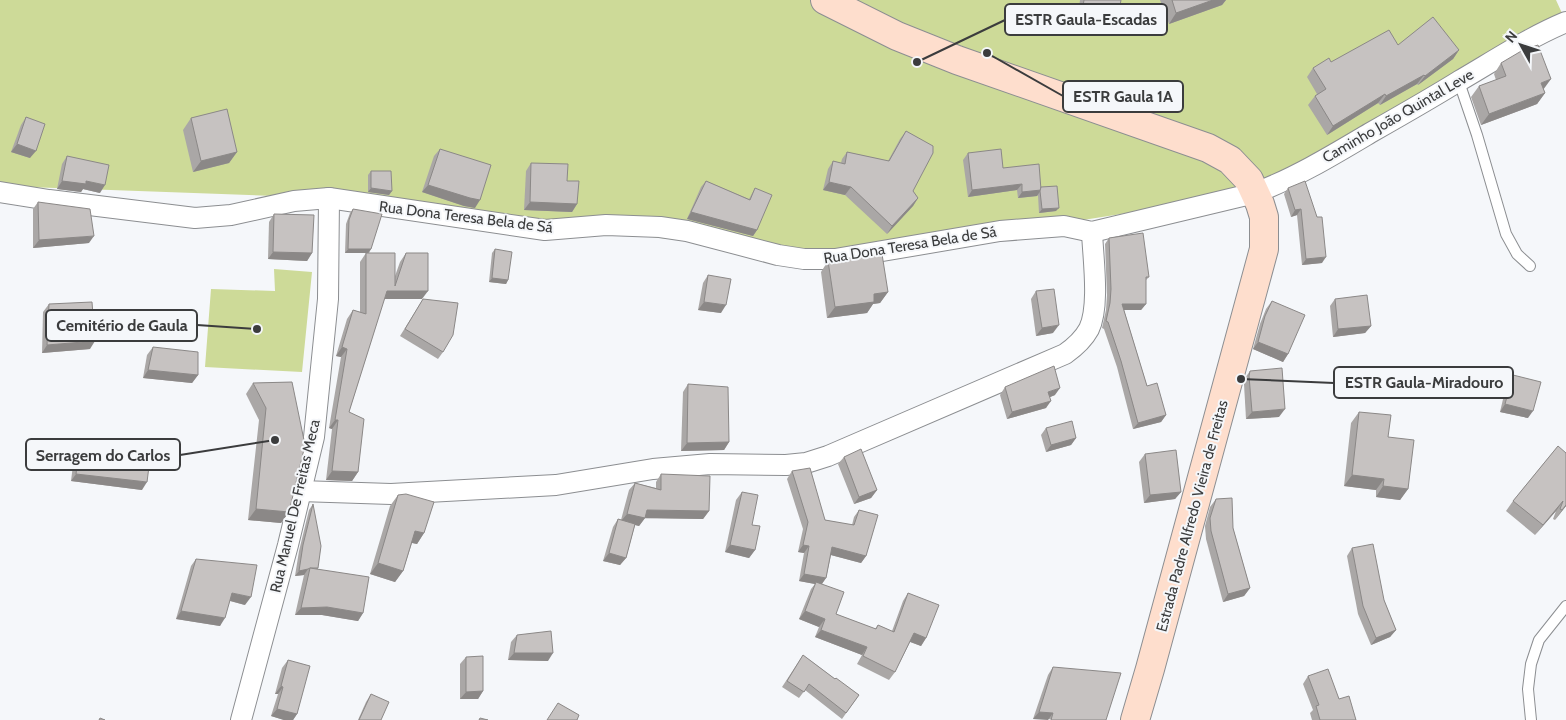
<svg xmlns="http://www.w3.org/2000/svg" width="1566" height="720" font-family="Cabin,sans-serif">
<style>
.green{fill:#cdda98}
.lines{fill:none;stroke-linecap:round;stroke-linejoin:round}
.lane-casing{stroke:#8c8e91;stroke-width:12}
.street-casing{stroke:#8c8e91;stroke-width:22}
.secondary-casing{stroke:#8c8e91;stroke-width:30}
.lane{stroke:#fff;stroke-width:10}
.street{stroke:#fff;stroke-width:20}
.secondary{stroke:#fedecd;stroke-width:28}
.wall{fill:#aaa7a6}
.shaded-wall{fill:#8b8887}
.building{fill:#c6c2c1;stroke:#8b8887}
.labels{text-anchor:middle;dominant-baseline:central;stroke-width:4;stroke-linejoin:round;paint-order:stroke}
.street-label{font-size:15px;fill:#3b3c3d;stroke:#f5f7fa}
.leader{fill:none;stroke:#3b3c3d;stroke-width:2}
.callout-dot{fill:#3b3c3d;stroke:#f5f7fa;stroke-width:2}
.callout{fill:#f5f7fa;stroke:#3b3c3d;stroke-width:2}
.callout-label{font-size:16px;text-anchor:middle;font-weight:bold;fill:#3b3c3d}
</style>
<rect width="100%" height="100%" fill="#f5f7fa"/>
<!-- green -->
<g class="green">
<polygon points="0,0 1556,0 1566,22 1255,193 835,259 329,198 0,186"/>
<polygon points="274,269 312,272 302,372 205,367 211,289 275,291"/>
</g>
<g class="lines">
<defs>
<g id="lane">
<polyline points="1459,82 1477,135 1506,234 1517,254 1530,266"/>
<polyline points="1531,720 1528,689 1531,664 1539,640 1566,606"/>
</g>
<g id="street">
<path d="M0 192 49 200 195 218 231 215 294 201 329 198 545 230 606 225 660 227 687 231 778 255 804 259H835L1000 231 1064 226 1092 232 1255 193C1295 178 1333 155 1370 133 1400 116 1430 99 1459 81 1495 60 1528 38 1566 22"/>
<path d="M300 491 391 494 556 485 653 469 710 464 786 465 806 463 828 456 1065 354C1075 347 1083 340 1089 329 1100 306 1093 258 1092 232"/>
<polyline points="241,720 288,545 314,437 328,299 329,198"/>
</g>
<polyline id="secondary" points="825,0 897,36 957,60 1208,148 1230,160 1249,180 1260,204 1264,217 1264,249 1150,669 1135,720"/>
</defs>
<!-- lane casing -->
<use href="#lane" class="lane-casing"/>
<!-- street casing -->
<use href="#street" class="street-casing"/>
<!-- secondary casing -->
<use href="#secondary" class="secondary-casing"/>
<!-- lane -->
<use href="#lane" class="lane"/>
<!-- street -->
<use href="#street" class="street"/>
<!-- secondary -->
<use href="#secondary" class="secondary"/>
</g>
<!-- wall -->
<g class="wall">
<polygon points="1080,0 1121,0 1119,11 1113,19 1078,13"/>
<polygon points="1160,0 1226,0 1222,5 1169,24"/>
<polygon points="1398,45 1459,50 1453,59 1418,85 1417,84 1380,105 1378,103 1327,135 1308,105 1315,96 1317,94 1307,77 1313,68 1331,62"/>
<polygon points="1501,63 1544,90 1545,93 1537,104 1481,125 1471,97 1479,86 1496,80 1494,74"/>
<polygon points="26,117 30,158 11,152 21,125"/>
<polygon points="191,118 237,152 229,163 193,172 183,130"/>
<polygon points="906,131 913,191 918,198 913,206 887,234 845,195 823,190 828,169 833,161 841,163 842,159 847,152 888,161 900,139"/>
<polygon points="440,149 475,208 464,206 422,192 434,156"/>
<polygon points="968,153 1003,168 1041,187 1056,211 1039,213 1038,195 1037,196 1018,198 1017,190 968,197 963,160"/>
<polygon points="67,156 100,193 83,189 81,192 57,189 62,164"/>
<polygon points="531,163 567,181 577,204 572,212 524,210 526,171"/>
<polygon points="371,171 392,191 389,195 368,192 368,175"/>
<polygon points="706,181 749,199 755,188 757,230 753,236 687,219 701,187"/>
<polygon points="1288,188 1317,217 1322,263 1302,265 1297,215 1291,217 1284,194"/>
<polygon points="38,202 89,243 33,248 33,209"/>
<polygon points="353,209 371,249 369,253 395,276 400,262 406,253 422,299 384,299 349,412 358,472 352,481 326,480 332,429 329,428 341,357 336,356 347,319 353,310 360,312 360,262 366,253 345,253 346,224 350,213"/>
<polygon points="274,214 312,253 307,261 268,259 269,222"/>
<polygon points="1109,238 1149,277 1146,280 1146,304 1141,310 1124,310 1147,386 1166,415 1161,422 1133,429 1117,367 1104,329 1102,328 1106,310 1107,295 1105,244"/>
<polygon points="495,249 508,280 506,284 489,282 492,253"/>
<polygon points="828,261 888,292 880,303 873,304 867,313 827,318 821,272"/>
<polygon points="708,275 721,313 698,310 703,283"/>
<polygon points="1036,291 1053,333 1036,336 1031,299"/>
<polygon points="423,299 443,352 438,359 400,336"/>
<polygon points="1335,299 1371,326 1365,333 1333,337 1330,306"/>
<polygon points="1272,301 1288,354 1283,362 1253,349 1260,324 1266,309"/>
<polygon points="49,304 90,349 42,353 43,312"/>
<polygon points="153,347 198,375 192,383 143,378 147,355"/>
<polygon points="1250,371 1279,417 1246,419 1244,384 1245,378"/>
<polygon points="1513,375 1528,418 1500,412 1507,382"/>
<polygon points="292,382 289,512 281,523 248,520 259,420 246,394 253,383"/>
<polygon points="688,384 729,442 724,450 681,451 683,392"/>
<polygon points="1005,387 1055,395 1050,397 1046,408 1007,419 1000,395"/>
<polygon points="1359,412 1388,437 1408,489 1400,500 1376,497 1376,490 1344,486 1351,423"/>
<polygon points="1046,428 1076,438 1071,445 1046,452 1041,435"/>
<polygon points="135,441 142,490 71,481 73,465 78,457 113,460 118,454 129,455 130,448"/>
<polygon points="1558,446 1566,506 1555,520 1553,519 1556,511 1535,535 1506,511 1513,501"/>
<polygon points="1145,454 1181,492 1175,499 1144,503 1139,462"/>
<polygon points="844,457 877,490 871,498 854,504 838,464"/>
<polygon points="792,471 825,520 852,525 854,517 859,510 866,556 861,563 831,555 826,578 822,584 836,614 875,629 878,625 892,631 903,601 908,593 926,638 921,646 910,642 895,672 889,680 857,664 862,655 815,637 819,627 799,619 811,589 815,584 799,581 804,553 798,552 803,529 787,479"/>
<polygon points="661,474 709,511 703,519 645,518 639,526 635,525 626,558 620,565 603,561 613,527 618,519 621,520 629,490 635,483 656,488 656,482"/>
<polygon points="742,492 752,525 755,550 749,558 725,552 736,500"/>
<polygon points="398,495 424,533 417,544 412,543 403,571 395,582 370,574 390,506"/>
<polygon points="1216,499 1233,528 1250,588 1244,596 1223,602 1206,539 1205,526 1210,507"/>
<polygon points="313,504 318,569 363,613 358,621 322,615 295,615 304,575 295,576 299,551 309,510"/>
<polygon points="1352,548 1384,600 1396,630 1390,637 1371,645 1358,614 1347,556"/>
<polygon points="196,559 245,605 230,601 220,626 176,619 191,566"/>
<polygon points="517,635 548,661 508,660 511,642"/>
<polygon points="803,655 835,679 859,695 842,719 805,690 799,698 782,687"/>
<polygon points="466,657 483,691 478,699 460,699 460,664"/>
<polygon points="288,660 297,714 293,720 284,720 271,716 278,694 275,694 282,668"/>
<polygon points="1053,667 1106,720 1033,719 1048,675"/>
<polygon points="1308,676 1339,699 1356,720 1312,720 1310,713 1313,710 1303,684"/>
<polygon points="371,694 381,720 358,720 366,702"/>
</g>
<!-- shaded-wall -->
<g class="shaded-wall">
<polygon points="1213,0 1226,0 1222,5 1169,24 1176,13"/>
<polygon points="1083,6 1119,11 1113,19 1078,13"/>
<polygon points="1459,50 1453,59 1418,85 1425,76"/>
<polygon points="1424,75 1417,84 1380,105 1386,96"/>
<polygon points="1551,79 1543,90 1541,83"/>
<polygon points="1545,93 1537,104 1481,125 1489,114"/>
<polygon points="1385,94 1378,103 1327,135 1333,126"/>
<polygon points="17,144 36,151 30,158 11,152"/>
<polygon points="237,152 229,163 193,172 201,161"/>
<polygon points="62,181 86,181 105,185 100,193 83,189 81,192 57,189"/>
<polygon points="829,182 851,187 845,195 823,190"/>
<polygon points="1022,184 1017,190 968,197 972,190"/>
<polygon points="428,185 480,200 475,208 464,206 422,192"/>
<polygon points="371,188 392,191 389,195 368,192"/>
<polygon points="1041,190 1037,196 1018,198 1022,192"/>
<polygon points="918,198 913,206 887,234 892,226"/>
<polygon points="530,202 577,204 572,212 524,210"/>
<polygon points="1059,208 1056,211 1039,213 1042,209"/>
<polygon points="1301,209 1297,215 1291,217 1295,210"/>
<polygon points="691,212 757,230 753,236 687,219"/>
<polygon points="94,236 89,243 33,248 39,240"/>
<polygon points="348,249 371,249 368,253 345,253"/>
<polygon points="273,252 312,253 307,261 268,259"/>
<polygon points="1326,257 1322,263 1302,265 1306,259"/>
<polygon points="492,278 508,280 506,284 489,282"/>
<polygon points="387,291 428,291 422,299 381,299"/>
<polygon points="888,292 880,303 873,304 867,313 827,318 835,307 874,294"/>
<polygon points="704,302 726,305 721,313 698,310"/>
<polygon points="1122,304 1146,304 1141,310 1117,310"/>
<polygon points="1059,325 1053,333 1036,336 1042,328"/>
<polygon points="1371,326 1365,333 1333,337 1338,329"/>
<polygon points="95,341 90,349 42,353 47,345"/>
<polygon points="1258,342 1288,354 1283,362 1253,349"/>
<polygon points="342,347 347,349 341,357 336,356"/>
<polygon points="148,370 198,375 192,383 143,378"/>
<polygon points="1060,388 1055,395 1043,400 1048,392"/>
<polygon points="1051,401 1046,408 1007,419 1012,412"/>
<polygon points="1505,404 1533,411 1528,418 1500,412"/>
<polygon points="1285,409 1279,417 1246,419 1252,412"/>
<polygon points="1166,415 1161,422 1133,429 1138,423"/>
<polygon points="335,420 338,420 332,429 329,428"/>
<polygon points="1076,438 1071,445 1046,452 1051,445"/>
<polygon points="729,442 724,450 681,451 687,443"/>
<polygon points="332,471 358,472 352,481 326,480"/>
<polygon points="76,474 147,482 142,490 71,481"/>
<polygon points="1352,475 1384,479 1376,490 1344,486"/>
<polygon points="1383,486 1408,489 1400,500 1376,497"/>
<polygon points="877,490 871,498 854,504 859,497"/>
<polygon points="1181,492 1175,499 1144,503 1150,495"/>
<polygon points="1563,501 1556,511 1535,535 1543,525"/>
<polygon points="1566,505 1566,506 1555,520 1562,510"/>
<polygon points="256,509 289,512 281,523 248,520"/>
<polygon points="647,510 709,511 703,519 642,518 645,518 639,526 621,521 627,514"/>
<polygon points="415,531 424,533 417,544 408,542"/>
<polygon points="730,545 755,550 749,558 725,552"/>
<polygon points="803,545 809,546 804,553 798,552"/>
<polygon points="832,547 866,556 861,563 827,554"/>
<polygon points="609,553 626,558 620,565 603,561"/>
<polygon points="378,563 403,571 395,582 370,574"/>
<polygon points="308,569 304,575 295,576 299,571"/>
<polygon points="804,574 826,578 821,585 816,582 815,584 799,581"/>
<polygon points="1250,588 1244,596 1223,602 1228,594"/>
<polygon points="232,593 251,597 245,605 227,600"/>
<polygon points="327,607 363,613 358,621 322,615 295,615 301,608"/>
<polygon points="181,611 225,618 220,626 176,619"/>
<polygon points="805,611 825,619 819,627 799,619"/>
<polygon points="821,630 867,647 862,655 815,637"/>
<polygon points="1396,630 1390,637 1371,645 1376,638"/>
<polygon points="914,633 926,638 921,646 908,641"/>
<polygon points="514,653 553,653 548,661 508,660"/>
<polygon points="281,686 283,687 278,694 275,694"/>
<polygon points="483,691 478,699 460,699 466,692"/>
<polygon points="277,709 297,714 293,720 284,720 271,716"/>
<polygon points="1039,712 1053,713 1048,720 1033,719"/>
</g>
<!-- building -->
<g class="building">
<polygon points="1084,0 1121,0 1119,11 1083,6"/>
<polygon points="1172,0 1213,0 1176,13"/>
<polygon points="1433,17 1459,50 1425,76 1424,75 1386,96 1385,94 1333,126 1315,96 1326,89 1313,68 1329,58 1331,62 1389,30 1398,45"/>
<polygon points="1538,45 1551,79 1541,83 1545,93 1489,114 1479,86 1506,76 1501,63 1523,50"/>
<polygon points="227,109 237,152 201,161 191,118"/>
<polygon points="26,117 45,124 36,151 17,144"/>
<polygon points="906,131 933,146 933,153 913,191 918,198 892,226 851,187 829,182 833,161 845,164 847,152 889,161"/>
<polygon points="440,149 491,165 480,200 470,198 428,185"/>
<polygon points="1001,149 1003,168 1039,164 1041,190 1022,192 1022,184 972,190 968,153"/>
<polygon points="67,156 109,165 105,185 86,181 86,184 62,181"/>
<polygon points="531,163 568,164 567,181 579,181 577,204 530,202"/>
<polygon points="371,171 391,171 392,191 371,188"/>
<polygon points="706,181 750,200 755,188 772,195 757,230 691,212"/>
<polygon points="1305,181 1317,217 1322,217 1326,257 1306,259 1301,209 1295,210 1288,188"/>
<polygon points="1057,186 1059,208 1042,209 1040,191 1041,187"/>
<polygon points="38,202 90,209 94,236 39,240"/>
<polygon points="353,209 382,214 371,249 348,249 349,220"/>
<polygon points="274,214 314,215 312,253 273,252"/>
<polygon points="1143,233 1149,277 1146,277 1146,304 1122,304 1147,386 1157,383 1166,415 1138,423 1121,361 1108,322 1106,321 1110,303 1111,289 1109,238"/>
<polygon points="495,249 512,252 508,280 492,278"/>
<polygon points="366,253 395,253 395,286 406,253 428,253 428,291 387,291 349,412 364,419 358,472 332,471 338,420 335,420 347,349 342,347 353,310 366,314"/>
<polygon points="882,254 888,292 874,294 874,302 835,307 828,261"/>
<polygon points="708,275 731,279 726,305 704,302"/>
<polygon points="1054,289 1059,325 1042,328 1036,291"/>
<polygon points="1367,295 1371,326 1338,329 1335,299"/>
<polygon points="423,299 458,303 453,335 443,352 405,329"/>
<polygon points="1272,301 1305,315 1288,354 1258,342 1265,316"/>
<polygon points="92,302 95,341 47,345 49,304"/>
<polygon points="153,347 198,352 198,375 148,370"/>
<polygon points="1054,366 1060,388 1048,392 1051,401 1012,412 1005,387"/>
<polygon points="1282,368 1285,409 1252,412 1249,376 1250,371"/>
<polygon points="1513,375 1541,382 1533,411 1505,404"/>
<polygon points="292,382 305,445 289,512 256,509 266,408 253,383"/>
<polygon points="688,384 728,387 729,442 687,443"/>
<polygon points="1359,412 1391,415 1388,437 1414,440 1408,489 1383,486 1384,479 1352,475"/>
<polygon points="1072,421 1076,438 1051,445 1046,428"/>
<polygon points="135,441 152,443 147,482 76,474 78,457 117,461 118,454 133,455"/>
<polygon points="1558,446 1566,453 1566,505 1562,510 1560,509 1563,501 1543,525 1513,501"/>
<polygon points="861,449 877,490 859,497 844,457"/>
<polygon points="1176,450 1181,492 1150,495 1145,454"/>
<polygon points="810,468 825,520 854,525 859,510 878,515 866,556 832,547 826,578 804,574 809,546 803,545 808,522 792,471"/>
<polygon points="661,474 710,476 709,511 647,510 645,518 627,514 635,483 661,490"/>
<polygon points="742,492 758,495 752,525 760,526 755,550 730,545"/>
<polygon points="406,494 434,502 424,533 415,531 403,571 378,563 398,495"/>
<polygon points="1232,498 1233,528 1250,588 1228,594 1211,531 1210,518 1216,499"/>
<polygon points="313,504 321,546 318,568 310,568 308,569 299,571 303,545"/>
<polygon points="618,519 635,524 626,558 609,553"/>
<polygon points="1373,544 1384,600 1396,630 1376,638 1363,606 1352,548"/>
<polygon points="196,559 257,565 251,597 232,593 225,618 181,611"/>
<polygon points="310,568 369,577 363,613 327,607 301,608"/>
<polygon points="816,582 844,592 836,614 876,629 878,625 894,632 908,593 939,605 926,638 914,633 895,672 863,656 867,647 821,630 825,619 805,611"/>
<polygon points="551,631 553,653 514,653 517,635"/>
<polygon points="803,655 835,679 836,678 859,695 846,713 809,684 804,692 787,681"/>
<polygon points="483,656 483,691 466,692 466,657"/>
<polygon points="288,660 310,666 297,714 277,709 283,687 281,686"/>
<polygon points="1053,667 1121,673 1106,720 1051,720 1053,713 1039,712"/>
<polygon points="1328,669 1339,699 1349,696 1356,720 1320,720 1316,706 1319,705 1308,676"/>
<polygon points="371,694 389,702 381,720 359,720"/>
<polygon points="558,703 579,715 577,720 547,720"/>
<polygon points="100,718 105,720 99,720"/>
<polygon points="480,718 488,720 479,720"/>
</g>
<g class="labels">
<!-- street labels -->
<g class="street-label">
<text transform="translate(1398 116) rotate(-30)">Caminho João Quintal Leve</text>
<text transform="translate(466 217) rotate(7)">Rua Dona Teresa Bela de Sá</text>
<text transform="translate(910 245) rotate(-9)">Rua Dona Teresa Bela de Sá</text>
<text transform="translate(295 506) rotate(-77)">Rua Manuel De Freitas Meca</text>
<text transform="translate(1192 516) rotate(-75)">Estrada Padre Alfredo Vieira de Freitas</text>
</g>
</g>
<!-- callouts -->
<path class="leader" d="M917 62L1005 20M987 53L1063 96M257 329L197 325M1241 379L1334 383M275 440L180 455"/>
<g class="callout-dot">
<circle cx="917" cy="62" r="5"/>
<circle cx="987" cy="53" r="5"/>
<circle cx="257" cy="329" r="5"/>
<circle cx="1241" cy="379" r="5"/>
<circle cx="275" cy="440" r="5"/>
</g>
<g class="callout">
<rect x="1005" y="4" width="162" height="31" rx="5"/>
<rect x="1063" y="81" width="120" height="31" rx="5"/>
<rect x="46" y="310" width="151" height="31" rx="5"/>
<rect x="1334" y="367" width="179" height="31" rx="5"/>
<rect x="26" y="439" width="154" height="31" rx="5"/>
</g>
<g class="callout-label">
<text x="1086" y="25">ESTR Gaula-Escadas</text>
<text x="1123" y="102">ESTR Gaula 1A</text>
<text x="122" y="331">Cemitério de Gaula</text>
<text x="1424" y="388">ESTR Gaula-Miradouro</text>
<text x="103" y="461">Serragem do Carlos</text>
</g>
<!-- north arrow -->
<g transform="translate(1521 45) rotate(310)" stroke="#f5f7fa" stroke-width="4" paint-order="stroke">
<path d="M0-4L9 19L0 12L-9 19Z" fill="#3b3c3d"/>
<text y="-8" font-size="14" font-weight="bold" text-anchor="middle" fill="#3b3c3d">N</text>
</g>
</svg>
